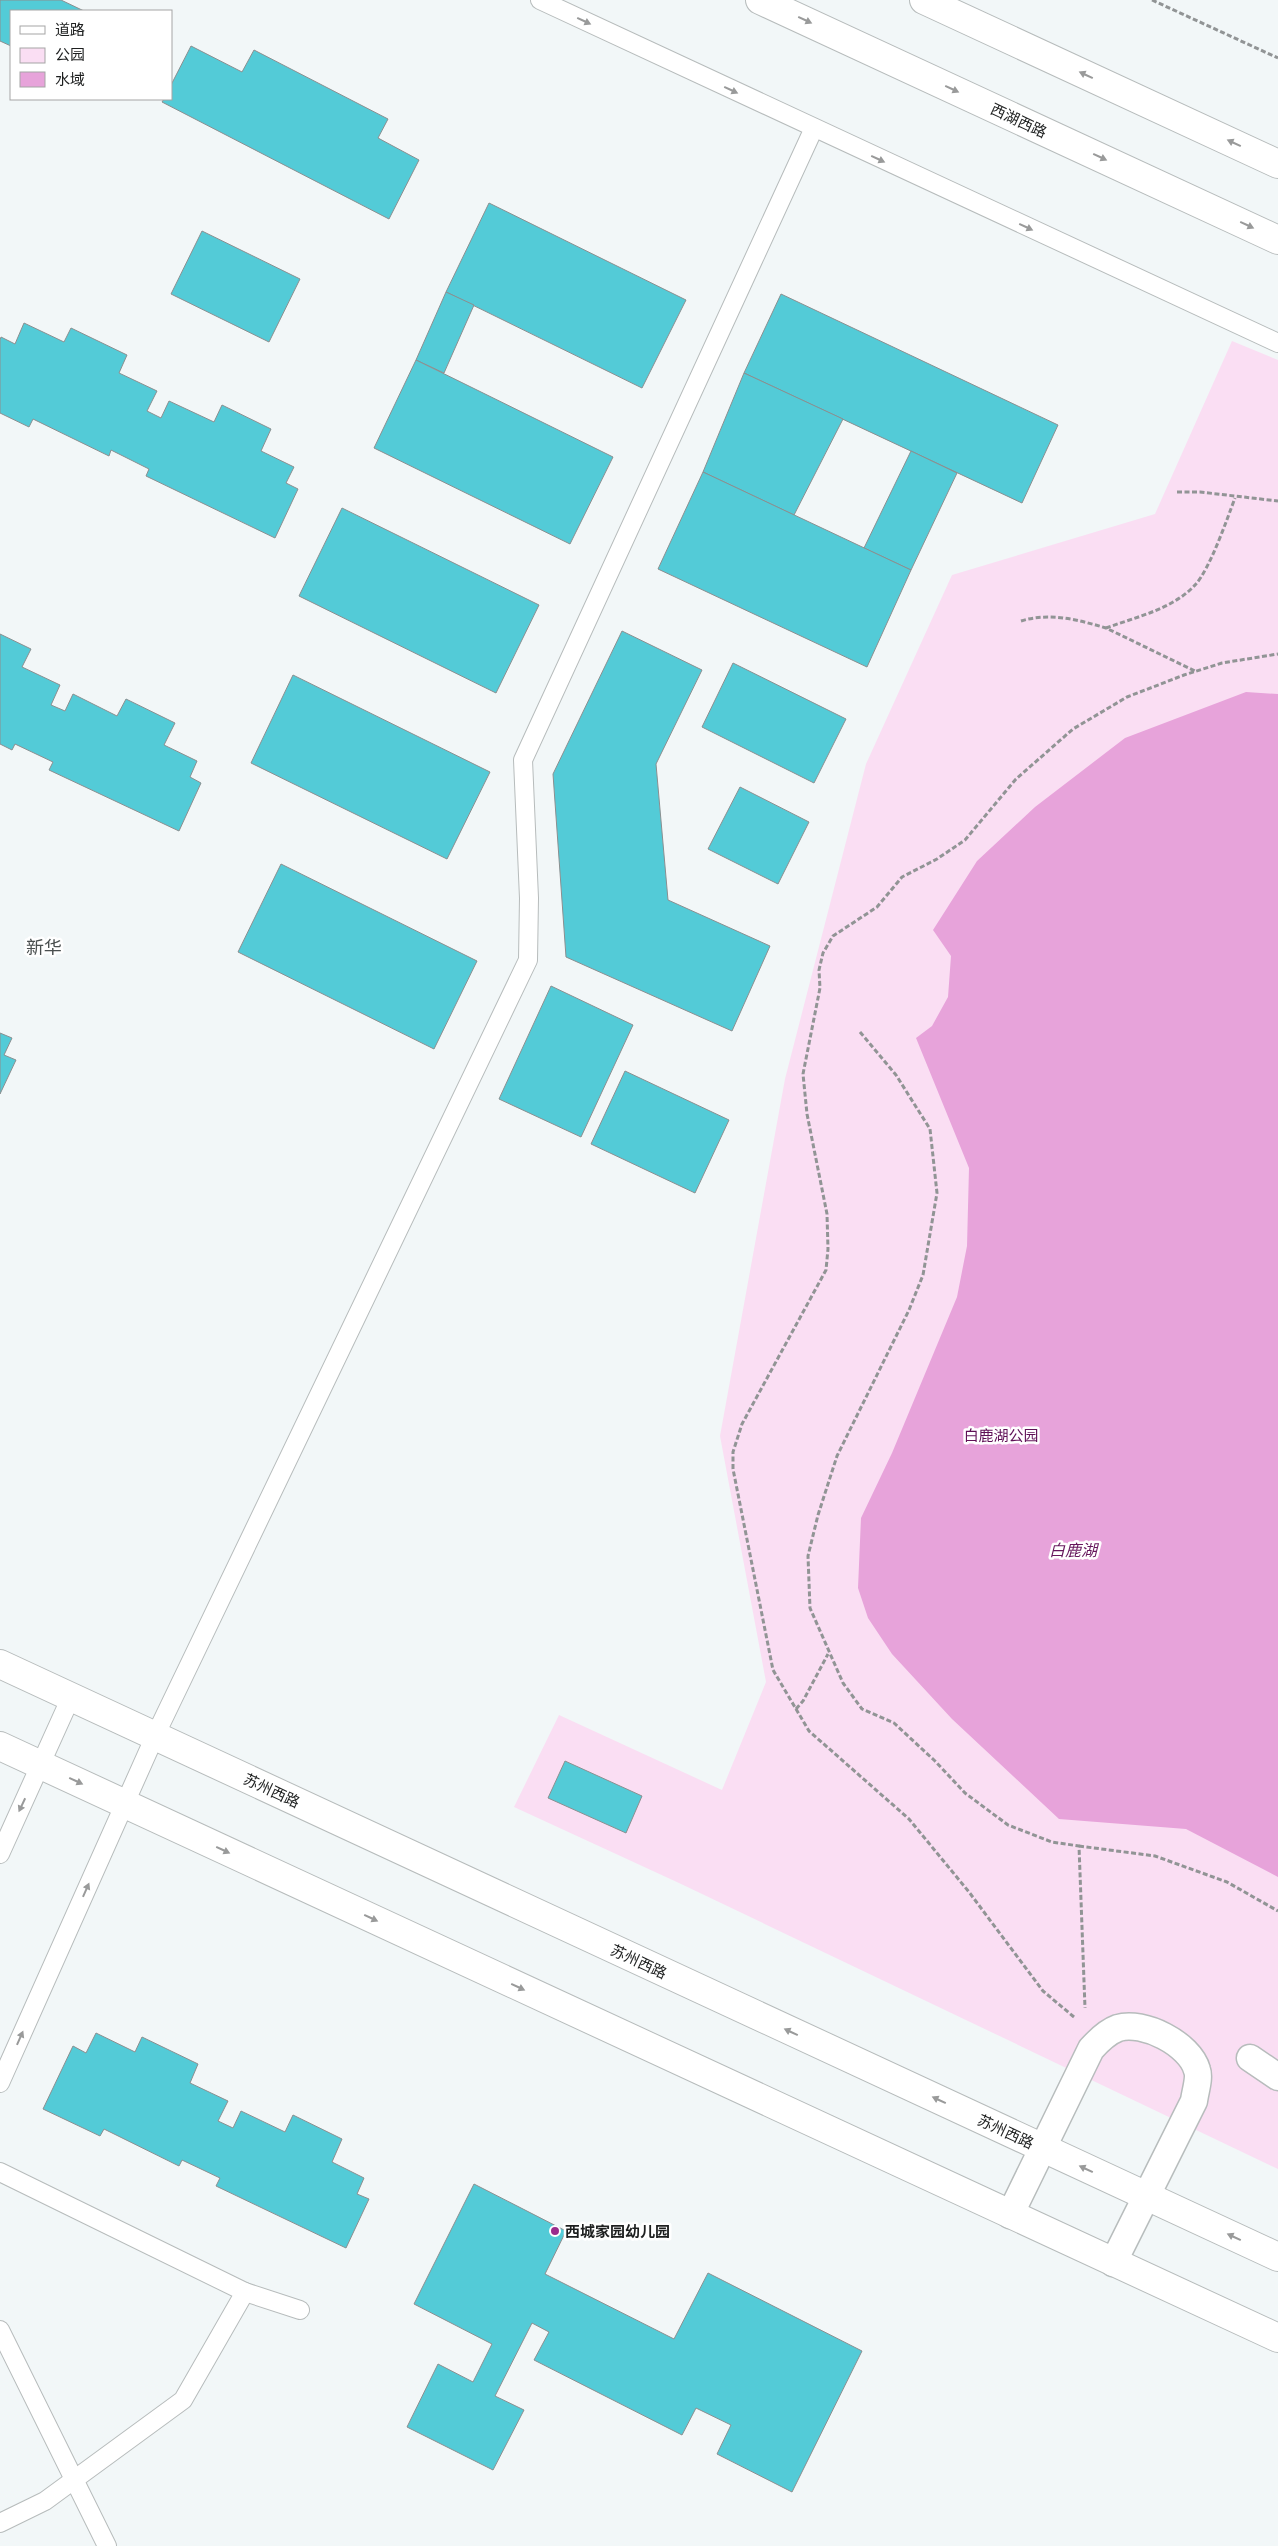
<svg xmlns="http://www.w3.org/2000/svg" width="1278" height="2546" font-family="'Exo 2','Noto Sans SC',sans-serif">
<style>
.green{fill:#fadef3}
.water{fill:#e7a3da}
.building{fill:#53cbd7;stroke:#8b8f90}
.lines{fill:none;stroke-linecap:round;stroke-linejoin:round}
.service-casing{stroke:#b7bcbc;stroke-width:20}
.pedestrian-casing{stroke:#b7bcbc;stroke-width:29}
.tertiary-casing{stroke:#b7bcbc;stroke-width:30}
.primary-casing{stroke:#b7bcbc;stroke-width:30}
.path{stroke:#919495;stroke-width:3;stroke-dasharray:5 2.5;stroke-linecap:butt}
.service{stroke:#fff;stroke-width:18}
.pedestrian{stroke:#fff;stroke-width:26}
.tertiary{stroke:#fff;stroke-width:28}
.primary{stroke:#fff;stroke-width:28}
.oneway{fill:#999a9a}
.poi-dot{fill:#9a2c8c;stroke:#fff;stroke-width:2}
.labels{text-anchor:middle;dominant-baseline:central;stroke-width:5;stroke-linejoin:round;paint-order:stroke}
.street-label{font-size:15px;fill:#1d1f1f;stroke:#fff}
.park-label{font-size:15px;fill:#5f1056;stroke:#fff}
.poi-label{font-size:15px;font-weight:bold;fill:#1d1f1f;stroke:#fff;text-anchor:start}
.water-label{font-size:16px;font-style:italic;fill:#66175c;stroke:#fff}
.quarter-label{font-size:18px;fill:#4a4f4f;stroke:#fff}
</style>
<rect width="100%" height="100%" fill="#f2f7f8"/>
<!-- green -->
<polygon class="green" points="1232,341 1278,360 1278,2169 679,1883 514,1807 559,1715 722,1790 766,1682 720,1436 785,1079 866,764 952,575 1155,514"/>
<!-- water -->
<polygon class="water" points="1246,692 1278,694 1278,1877 1186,1829 1059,1819 952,1719 892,1654 868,1618 858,1588 861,1518 892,1453 957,1297 967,1246 969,1168 916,1038 932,1026 948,997 951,956 933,930 977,861 1035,807 1125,738"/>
<!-- building -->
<g class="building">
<polygon points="0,0 61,0 84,11 11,11 11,46 0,41"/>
<polygon points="191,46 242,72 254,50 388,119 378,138 419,160 389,219 162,102 164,99 171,99 171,85"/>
<polygon points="489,203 686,300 642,388 446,292"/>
<polygon points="202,231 300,279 269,342 171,294"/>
<polygon points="446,292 474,305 444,373 416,360"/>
<polygon points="781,294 1058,425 1022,503 744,373"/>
<polygon points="24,323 64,342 71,328 127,355 119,373 157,391 147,411 161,418 169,401 214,422 222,405 271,429 261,451 294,467 286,483 298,489 275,538 146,476 149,469 111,450 109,456 33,419 29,427 0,413 0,340 1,337 15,344"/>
<polygon points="416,360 613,457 570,544 374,448"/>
<polygon points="744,373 843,419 794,515 703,472"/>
<polygon points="911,451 957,473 911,570 864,548"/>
<polygon points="703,472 911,570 867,667 658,569"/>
<polygon points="342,508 539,605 496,693 299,596"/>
<polygon points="622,631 702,670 656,764 668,900 770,946 732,1031 566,957 553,774"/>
<polygon points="0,634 31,649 22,667 60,685 51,705 65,711 73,694 117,716 126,699 175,723 164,745 197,761 190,777 201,783 179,831 49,770 53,762 15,744 12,750 0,744"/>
<polygon points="733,663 846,719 814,783 702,727"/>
<polygon points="293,675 490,772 447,859 251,763"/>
<polygon points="740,787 809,822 778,884 708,849"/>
<polygon points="281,864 477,961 434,1049 238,952"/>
<polygon points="551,986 633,1025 581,1137 499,1099"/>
<polygon points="0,1033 12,1038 4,1055 16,1060 0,1094"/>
<polygon points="625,1071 729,1120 695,1193 591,1144"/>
<polygon points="565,1761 642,1796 626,1833 548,1798"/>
<polygon points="96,2033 135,2052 142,2037 198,2064 190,2083 228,2101 218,2121 233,2128 241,2111 285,2132 293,2115 342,2139 332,2162 364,2178 357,2194 369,2199 346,2248 216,2186 220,2178 182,2160 179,2166 104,2129 100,2136 43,2109 73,2046 86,2053"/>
<polygon points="474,2184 566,2231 545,2274 674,2339 708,2273 862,2351 792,2492 717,2454 731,2425 696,2408 682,2435 534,2360 549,2332 532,2323 495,2396 524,2410 493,2470 407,2427 438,2364 473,2382 492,2344 414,2304"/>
</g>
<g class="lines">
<defs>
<g id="service">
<polyline points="540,0 1278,343"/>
<polyline points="0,1854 71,1697"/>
<polyline points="0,2083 155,1736 528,960 529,898 523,760 814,128"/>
<polyline points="0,2172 245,2292 300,2310"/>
<polyline points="0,2330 107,2546"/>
<polyline points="0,2523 45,2501 183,2400 245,2292"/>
</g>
<g id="pedestrian">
<polyline points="1250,2058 1278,2077"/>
<path d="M1010 2215 1091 2049C1099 2040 1107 2032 1118 2028 1143 2020 1190 2044 1197 2070 1200 2078 1195 2092 1194 2101L1113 2263"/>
</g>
<g id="tertiary">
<polyline points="0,1664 1278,2257"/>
<polyline points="0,1746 1278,2338"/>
</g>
<g id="primary">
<polyline points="760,0 1278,240"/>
<polyline points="924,0 1278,164"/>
</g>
</defs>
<!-- service casing -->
<use href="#service" class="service-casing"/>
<!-- pedestrian casing -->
<use href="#pedestrian" class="pedestrian-casing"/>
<!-- tertiary casing -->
<use href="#tertiary" class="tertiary-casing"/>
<!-- primary casing -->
<use href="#primary" class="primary-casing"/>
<!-- path -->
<g class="path">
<polyline points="1152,0 1278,58"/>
<polyline points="1177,492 1200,492 1278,501"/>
<path d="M1021 621C1050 612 1079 620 1106 628L1195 671"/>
<path d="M1106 628C1136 617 1173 609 1195 585 1210 569 1227 519 1235 498"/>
<polyline points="860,1032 896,1075 930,1129 937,1193 923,1275 909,1310 837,1456 818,1515 808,1556 810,1608 843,1683 862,1709 894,1723 935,1761 965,1793 1008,1825 1052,1842 1079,1846 1085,2008"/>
<polyline points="796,1709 803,1701 828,1654"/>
<polyline points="1079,1846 1155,1856 1227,1882 1278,1911"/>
<polyline points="1074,2017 1043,1991 969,1892 909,1819 809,1731 773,1670 733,1469 733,1452 742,1424 826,1270 828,1249 827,1214 807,1114 803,1074 820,988 819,970 823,953 833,936 877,907 902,877 937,859 965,840 1016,779 1073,729 1127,697 1184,675 1222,663 1278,654"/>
</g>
<!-- service -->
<use href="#service" class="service"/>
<!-- pedestrian -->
<use href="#pedestrian" class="pedestrian"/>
<!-- tertiary -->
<use href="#tertiary" class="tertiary"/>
<!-- primary -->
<use href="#primary" class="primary"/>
</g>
<!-- one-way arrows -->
<defs><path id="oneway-solid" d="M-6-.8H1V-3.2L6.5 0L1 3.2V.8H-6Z" transform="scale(1.25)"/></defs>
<g class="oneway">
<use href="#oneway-solid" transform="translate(805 20) rotate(25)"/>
<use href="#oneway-solid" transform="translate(584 21) rotate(25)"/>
<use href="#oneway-solid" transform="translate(1086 75) rotate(-155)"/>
<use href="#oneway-solid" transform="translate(952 89) rotate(25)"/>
<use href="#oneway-solid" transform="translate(731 90) rotate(25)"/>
<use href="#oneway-solid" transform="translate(1234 143) rotate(-155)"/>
<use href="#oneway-solid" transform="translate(1100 157) rotate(25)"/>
<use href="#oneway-solid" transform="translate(878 159) rotate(25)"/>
<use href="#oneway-solid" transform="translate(1247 225) rotate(25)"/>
<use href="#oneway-solid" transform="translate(1026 227) rotate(25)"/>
<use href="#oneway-solid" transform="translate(76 1781) rotate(25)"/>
<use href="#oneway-solid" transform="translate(22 1805) rotate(115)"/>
<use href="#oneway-solid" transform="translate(223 1850) rotate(25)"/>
<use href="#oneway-solid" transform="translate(86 1890) rotate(-66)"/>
<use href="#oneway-solid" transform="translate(371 1918) rotate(25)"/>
<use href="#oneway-solid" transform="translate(518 1987) rotate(25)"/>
<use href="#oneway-solid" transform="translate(791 2032) rotate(-155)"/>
<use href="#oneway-solid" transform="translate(20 2038) rotate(-66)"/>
<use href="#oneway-solid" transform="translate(939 2100) rotate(-155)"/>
<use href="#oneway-solid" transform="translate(1086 2169) rotate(-155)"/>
<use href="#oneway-solid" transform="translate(1234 2237) rotate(-155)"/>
</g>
<!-- markers -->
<circle class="poi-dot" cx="555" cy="2231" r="5"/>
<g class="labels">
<!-- street labels -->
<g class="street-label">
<text transform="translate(1019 120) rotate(25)">西湖西路</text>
<text transform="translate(272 1790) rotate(25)">苏州西路</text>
<text transform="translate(639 1961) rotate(25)">苏州西路</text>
<text transform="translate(1006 2131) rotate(25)">苏州西路</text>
</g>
<!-- park labels -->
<g class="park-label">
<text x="1001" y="1435">白鹿湖公园</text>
</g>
<!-- poi labels -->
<g class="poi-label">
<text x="565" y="2231">西城家园幼儿园</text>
</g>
<!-- water labels -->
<g class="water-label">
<text x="1073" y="1549">白鹿湖</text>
</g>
<!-- quarter labels -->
<g class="quarter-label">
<text x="44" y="947">新华</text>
</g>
</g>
<!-- legend -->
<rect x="10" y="10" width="162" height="90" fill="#ffffff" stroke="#a5a5a5"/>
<rect x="20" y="26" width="25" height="8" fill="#ffffff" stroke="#a5a5a5"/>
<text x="55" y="35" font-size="15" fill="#1d1f1f">道路</text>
<rect x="20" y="48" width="25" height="15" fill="#fadef3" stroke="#a5a5a5"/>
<text x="55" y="60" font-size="15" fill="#1d1f1f">公园</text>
<rect x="20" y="72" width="25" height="15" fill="#e7a3da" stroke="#a5a5a5"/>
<text x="55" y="85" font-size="15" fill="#1d1f1f">水域</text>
</svg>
